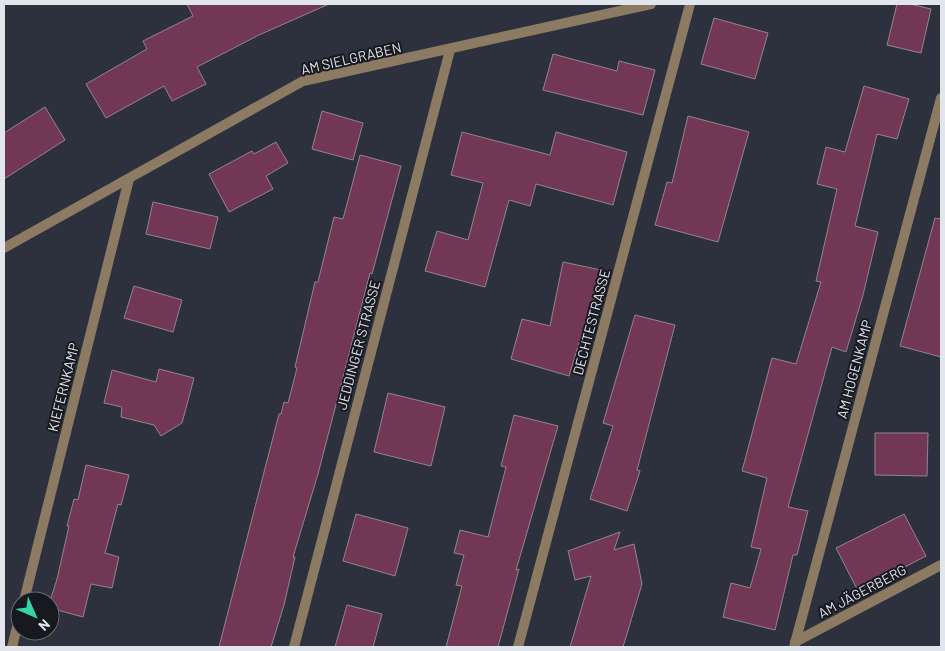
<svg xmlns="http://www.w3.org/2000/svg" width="945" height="651" font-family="Barlow,sans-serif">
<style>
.building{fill:#733756;stroke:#94848b}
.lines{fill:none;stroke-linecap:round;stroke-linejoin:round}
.minor{stroke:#8c7b62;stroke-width:10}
.labels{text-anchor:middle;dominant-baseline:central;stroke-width:4;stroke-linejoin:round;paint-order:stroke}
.street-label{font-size:14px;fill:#e1e5ec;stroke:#17191f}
</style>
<rect width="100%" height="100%" fill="#2c313d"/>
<!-- building -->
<g class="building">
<polygon points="187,4 329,4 259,35 197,67 206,84 172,101 164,86 106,118 86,84 147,49 143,41 193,16"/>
<polygon points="897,4 910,4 931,9 921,53 887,45"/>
<polygon points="714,18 768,33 755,79 701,64"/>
<polygon points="553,54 617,71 619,61 655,70 643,115 543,90"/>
<polygon points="864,86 909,99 897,139 877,134 855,226 878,232 863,295 846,352 832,347 788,507 808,511 797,555 793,555 775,630 723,617 731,583 750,588 761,549 751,547 767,478 742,471 772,358 796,364 821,282 816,281 837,189 817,184 826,147 845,152"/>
<polygon points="45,107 65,140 4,179 4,133"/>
<polygon points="322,111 363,123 353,160 312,149"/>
<polygon points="688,116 749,132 718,242 655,225 667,182 672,183"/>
<polygon points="462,132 550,155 556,132 627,152 613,205 536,184 530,206 509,200 485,287 425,271 437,231 468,240 483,183 451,175"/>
<polygon points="276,142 288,163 266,176 273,189 229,212 209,174 252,151 254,154"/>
<polygon points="360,155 401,166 372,274 370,273 318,474 293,557 295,557 284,605 271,647 219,647 279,414 281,414 284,402 288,403 297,368 295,367 315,282 318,282 334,217 343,219"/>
<polygon points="153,202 218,217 210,249 146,234"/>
<polygon points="935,218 941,219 941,357 900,346"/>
<polygon points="563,262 601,270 590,318 587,317 569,376 511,359 522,319 550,326"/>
<polygon points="134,286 182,300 173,332 124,318"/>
<polygon points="635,315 675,325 637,470 640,471 627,511 590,499 613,426 603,423"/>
<polygon points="159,369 194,378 182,423 161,436 154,425 121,417 122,407 104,403 112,370 156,382"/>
<polygon points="388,393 445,407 431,466 374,452"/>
<polygon points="514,415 558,426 516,570 519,569 498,647 446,647 462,586 456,585 464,555 454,553 460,530 488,537 506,467 501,466"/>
<polygon points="875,433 928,433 927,476 875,475"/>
<polygon points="86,465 129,475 121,505 118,504 105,553 119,557 112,588 91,584 83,617 50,608 50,601 57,579 69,526 67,526 74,499 78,500"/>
<polygon points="356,514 408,528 395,576 343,561"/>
<polygon points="904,514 926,556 858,591 836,548"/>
<polygon points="620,532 614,550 634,544 642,584 623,647 570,647 591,576 575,580 568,551"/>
<polygon points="347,605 382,614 373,647 335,647"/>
</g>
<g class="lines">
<!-- minor -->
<g class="minor">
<polyline points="4,248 303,81 651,4"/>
<polyline points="24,601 129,179"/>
<polyline points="795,642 941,565"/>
<polyline points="12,647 20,615"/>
<polyline points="294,647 450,50"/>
<polyline points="518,647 690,4"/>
<polyline points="794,647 941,98"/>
</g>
</g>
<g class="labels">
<!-- street labels -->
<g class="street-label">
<text transform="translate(351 58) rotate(-13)">AM SIELGRABEN</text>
<text transform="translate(591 322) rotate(-75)">DECHTESTRASSE</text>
<text transform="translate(358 345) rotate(-75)">JEDDINGER STRASSE</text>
<text transform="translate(854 369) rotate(-75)">AM HOGENKAMP</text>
<text transform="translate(63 387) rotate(-76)">KIEFERNKAMP</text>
<text transform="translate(862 591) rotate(-28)">AM JÄGERBERG</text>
</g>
</g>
<!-- border -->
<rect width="945" height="651" fill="none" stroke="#e1e5ec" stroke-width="10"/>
<!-- north arrow -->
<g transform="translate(35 616) rotate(135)"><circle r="24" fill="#17191f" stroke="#686b71"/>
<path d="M0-4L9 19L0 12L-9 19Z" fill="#34d4a8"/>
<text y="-8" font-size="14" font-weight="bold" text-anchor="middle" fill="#e1e5ec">N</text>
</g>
</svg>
